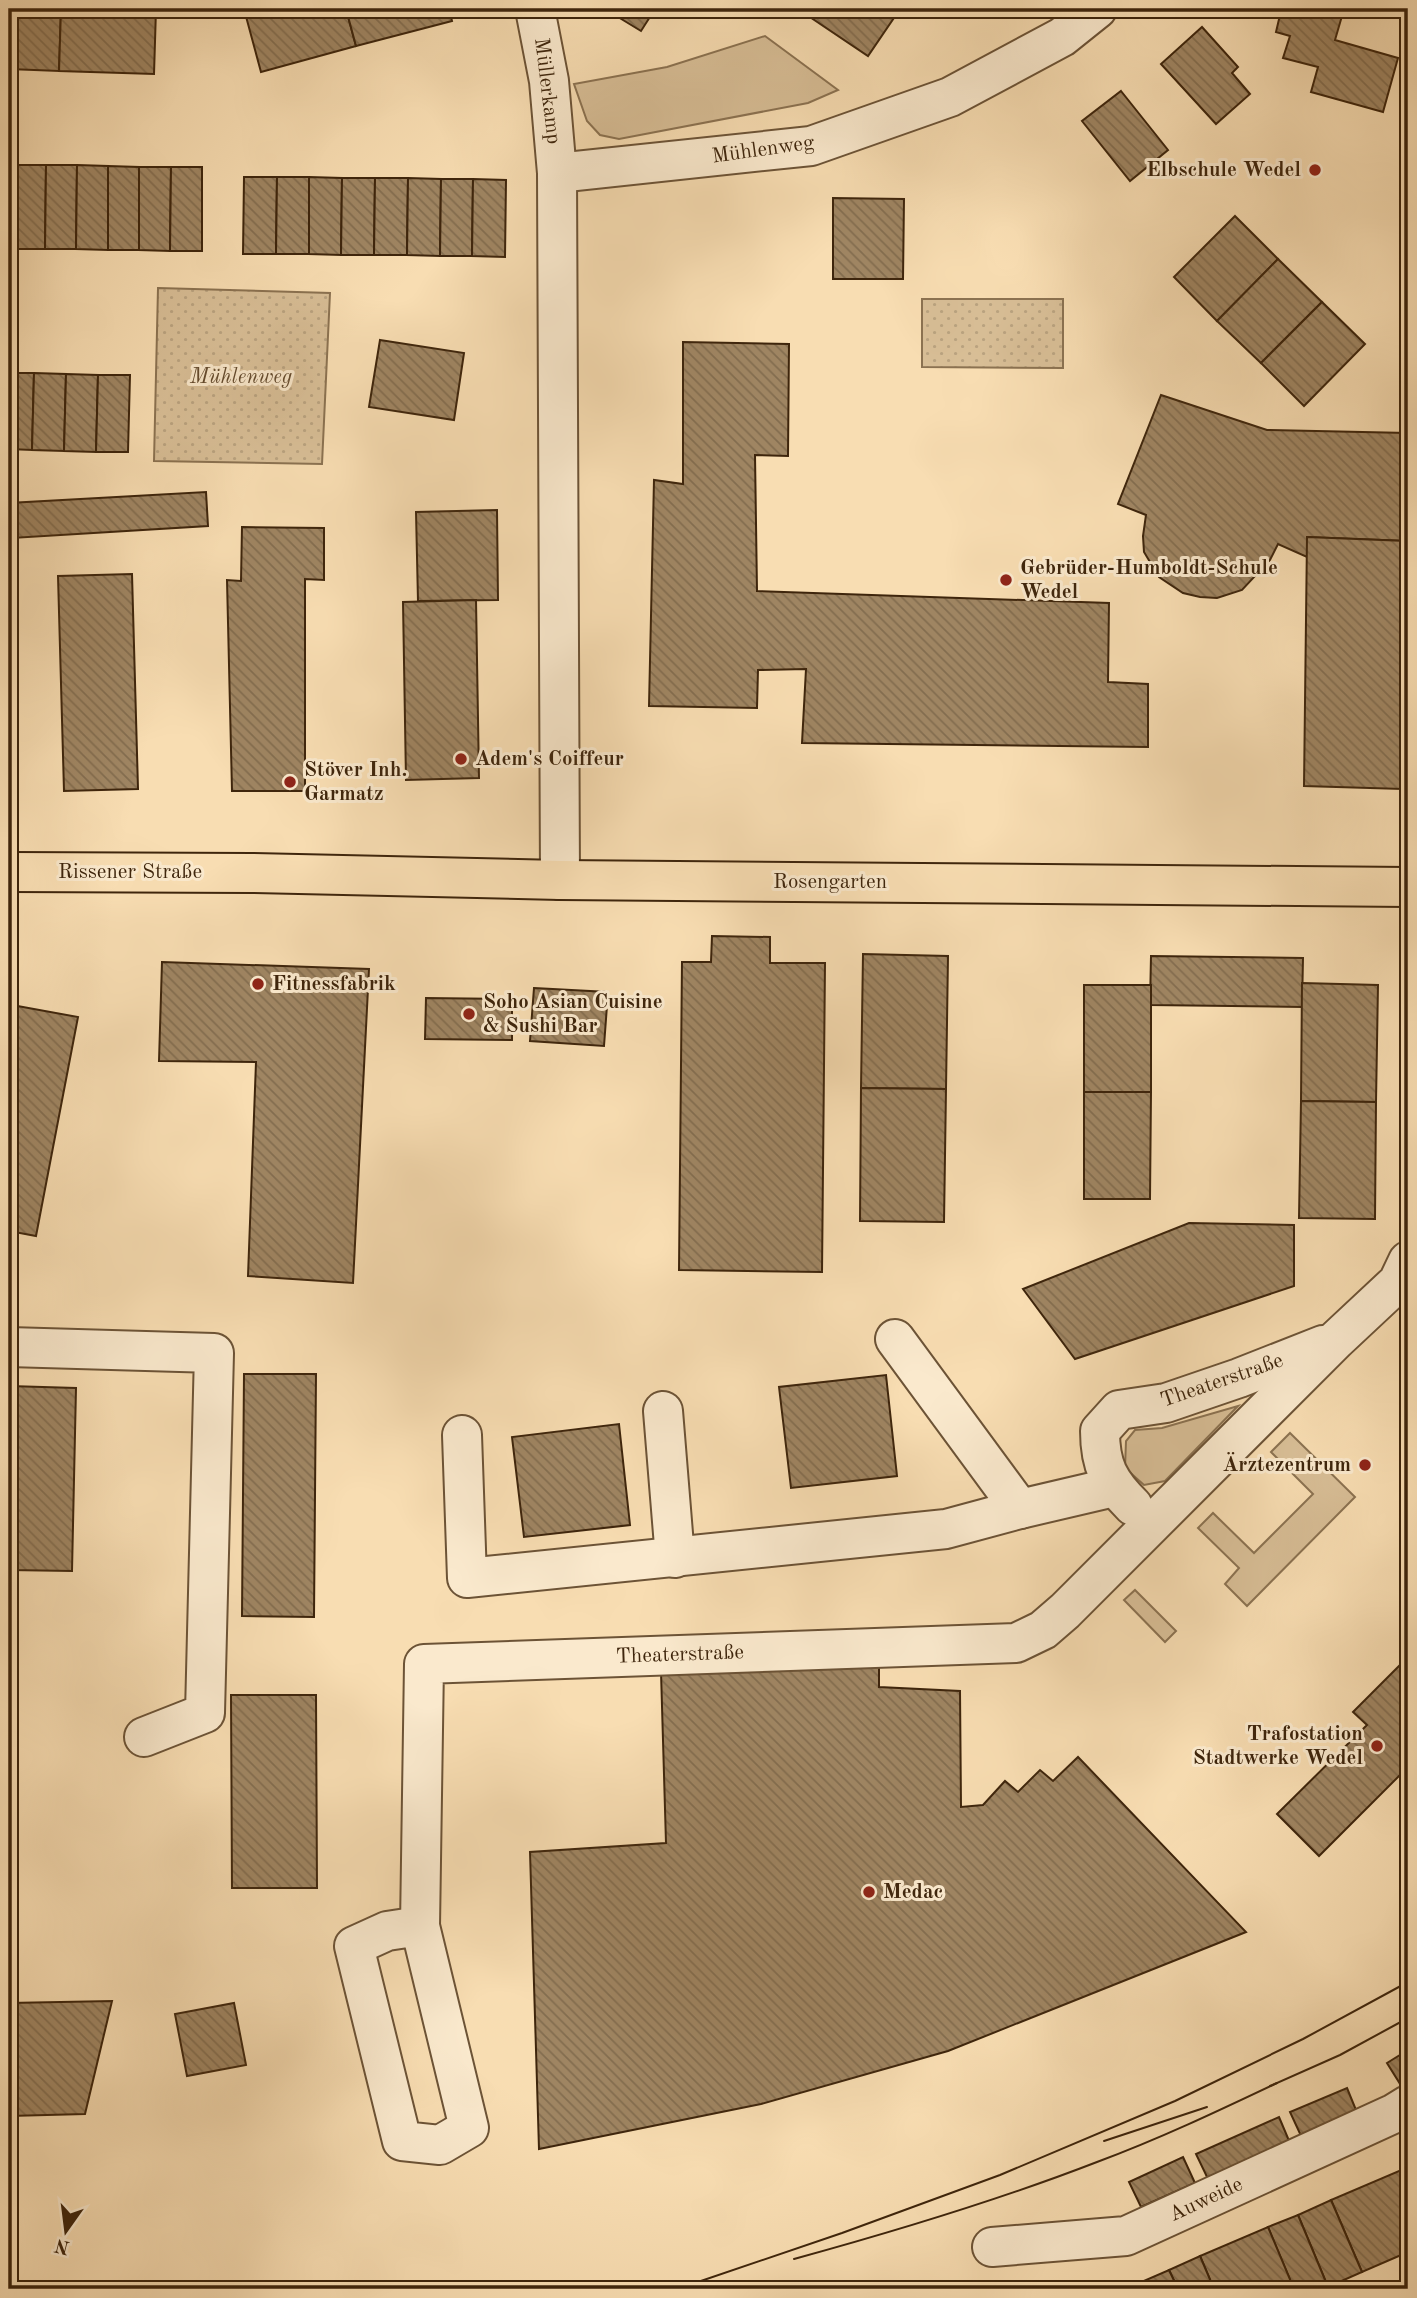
<svg xmlns="http://www.w3.org/2000/svg" width="1417" height="2298" font-family="'Old Standard TT',serif">
<style>
.grass{fill:#d8be96;stroke:#8b7251;stroke-width:2}
.park{fill:url(#park-dots);stroke:#8b7251;stroke-width:2}
.building{fill:url(#building-back-hatch);stroke:#3e250c;stroke-width:2}
.lines{fill:none;stroke-linecap:round;stroke-linejoin:round}
.minor-casing{stroke:#6c5336;stroke-width:42}
.major-casing{stroke:#3e250c;stroke-width:42}
.minor{stroke:#fae9cd;stroke-width:38}
.major{stroke:#f8ddb2;stroke-width:38}
.tram{stroke:#3e250c;stroke-width:2}
.poi-dot{fill:#8f2418;stroke:#fae9cd;stroke-width:2.5}
.labels{text-anchor:middle;dominant-baseline:central;stroke-width:6;stroke-linejoin:round;paint-order:stroke}
.street-label{font-size:21px;fill:#3e250c;stroke:#fae9cd}
.poi-label{font-size:21px;font-weight:bold;fill:#3e250c;stroke:#fae9cd;text-anchor:start}
.park-label{font-size:21px;font-style:italic;fill:#644b2e;stroke:#fae9cd}
</style>
<defs>
<pattern id="park-dots" width="8" height="8" patternUnits="userSpaceOnUse" patternTransform="scale(1.75)"><rect width="8" height="8" fill="#d8be96"/><path d="M2 2h.1M6 6h.1" fill="none" stroke="#baa380" stroke-width="1.8" stroke-linecap="round"/></pattern>
<pattern id="building-back-hatch" width="6" height="6" patternUnits="userSpaceOnUse" patternTransform="scale(1.75)"><rect width="6" height="6" fill="#9f8562"/><path d="M-1 5l2 2M0 0l6 6M5-1l2 2" fill="none" stroke="#836d4f"/></pattern>
</defs>
<rect width="100%" height="100%" fill="#f8ddb2"/>
<filter id="stains"><feTurbulence type="fractalNoise" baseFrequency=".00286" numOctaves="4"/><feColorMatrix values="0 0 0 0 .2 0 0 0 0 .09 0 0 0 0 .02 0 0 0 .5 -.17"/></filter>
<radialGradient id="worn" r=".72"><stop offset=".6" stop-color="#630" stop-opacity="0"/><stop offset="1" stop-color="#630" stop-opacity=".3"/></radialGradient>
<!-- grass -->
<g class="grass">
<polygon points="765,36 838,90 808,103 619,139 600,135 587,121 574,84 667,67"/>
<polygon points="1238,1406 1165,1481 1144,1485 1125,1468 1126,1441 1135,1430 1162,1428"/>
<polygon points="1290,1433 1355,1497 1247,1606 1225,1584 1239,1568 1198,1528 1213,1513 1254,1553 1313,1494 1271,1452"/>
<polygon points="1135,1590 1176,1631 1165,1642 1124,1600"/>
</g>
<!-- park -->
<g class="park">
<polygon points="158,288 330,293 322,464 154,461"/>
<polygon points="922,299 1063,299 1063,368 922,367"/>
</g>
<!-- building -->
<g class="building">
<polygon points="9,9 61,9 59,71 9,69"/>
<polygon points="61,9 156,9 154,74 59,71"/>
<polygon points="244,9 346,9 356,46 261,72"/>
<polygon points="346,9 449,9 452,21 356,46"/>
<polygon points="605,9 655,9 641,31"/>
<polygon points="798,9 900,9 868,56"/>
<polygon points="1267,9 1344,9 1335,40 1398,58 1383,112 1311,92 1318,67 1283,58 1290,36 1276,32 1280,15 1266,12"/>
<polygon points="1202,27 1238,67 1232,73 1250,94 1216,124 1161,64"/>
<polygon points="1121,91 1168,150 1130,181 1082,121"/>
<polygon points="9,165 14,165 13,249 9,249"/>
<polygon points="14,165 46,165 45,249 13,249"/>
<polygon points="46,165 77,165 76,249 45,249"/>
<polygon points="77,165 108,166 108,250 76,249"/>
<polygon points="108,166 139,167 139,250 108,250"/>
<polygon points="139,167 171,167 170,251 139,250"/>
<polygon points="171,167 202,167 202,251 170,251"/>
<polygon points="244,177 277,177 276,254 243,254"/>
<polygon points="277,177 309,177 309,254 276,254"/>
<polygon points="309,177 342,178 341,255 309,254"/>
<polygon points="342,178 375,178 374,255 341,255"/>
<polygon points="375,178 408,178 407,255 374,255"/>
<polygon points="408,178 441,179 440,256 407,255"/>
<polygon points="441,179 473,179 472,256 440,256"/>
<polygon points="473,179 506,180 505,257 472,256"/>
<polygon points="833,198 904,199 903,279 833,279"/>
<polygon points="1235,216 1278,259 1217,321 1174,277"/>
<polygon points="1278,259 1322,302 1261,363 1217,321"/>
<polygon points="1322,302 1365,344 1304,406 1261,363"/>
<polygon points="380,340 464,353 454,420 369,407"/>
<polygon points="683,342 789,344 788,456 755,455 757,591 1109,603 1108,682 1148,684 1148,747 802,743 806,669 758,670 757,708 649,706 654,480 683,484"/>
<polygon points="9,373 34,373 32,450 9,449"/>
<polygon points="34,373 66,374 64,451 32,450"/>
<polygon points="66,374 98,375 96,452 64,451"/>
<polygon points="98,375 130,375 128,452 96,452"/>
<polygon points="1161,395 1267,430 1408,433 1407,541 1307,537 1307,557 1278,544 1270,560 1242,590 1217,598 1200,597 1183,593 1159,577 1144,552 1143,536 1146,515 1118,504"/>
<polygon points="206,492 208,526 12,538 9,503"/>
<polygon points="497,510 498,600 418,601 416,512"/>
<polygon points="242,527 324,528 324,580 305,579 305,791 232,791 227,580 241,581"/>
<polygon points="1307,537 1407,541 1402,789 1304,786"/>
<polygon points="132,574 138,789 64,791 58,576"/>
<polygon points="476,600 479,778 406,780 403,602"/>
<polygon points="712,936 770,937 770,963 825,963 822,1272 679,1270 682,962 711,962"/>
<polygon points="863,954 948,956 946,1089 861,1088"/>
<polygon points="1151,956 1303,958 1302,1007 1150,1005"/>
<polygon points="162,962 369,969 353,1283 248,1276 256,1062 159,1061"/>
<polygon points="1302,983 1378,985 1376,1102 1301,1101"/>
<rect x="1084" y="985" width="67" height="107"/>
<polygon points="534,988 608,992 604,1046 530,1041"/>
<polygon points="426,998 512,999 512,1040 425,1039"/>
<polygon points="12,1005 78,1017 36,1236 9,1231 9,1023"/>
<polygon points="861,1088 946,1089 944,1222 860,1221"/>
<polygon points="1084,1092 1151,1092 1150,1199 1084,1199"/>
<polygon points="1301,1101 1376,1102 1375,1219 1299,1218"/>
<polygon points="1189,1223 1294,1225 1294,1286 1075,1359 1023,1289"/>
<polygon points="244,1374 316,1374 314,1617 242,1616"/>
<polygon points="886,1375 897,1476 791,1488 779,1387"/>
<polygon points="9,1386 76,1388 72,1571 9,1570"/>
<polygon points="619,1424 630,1525 524,1537 512,1437"/>
<polygon points="1408,1657 1408,1767 1319,1856 1277,1814 1367,1725 1353,1712"/>
<polygon points="879,1665 879,1687 960,1691 961,1807 983,1805 1005,1781 1018,1792 1040,1770 1053,1781 1078,1757 1246,1932 948,2051 761,2104 539,2149 530,1852 666,1843 661,1672"/>
<polygon points="231,1695 316,1695 317,1888 232,1888"/>
<polygon points="112,2001 85,2114 9,2116 9,2003"/>
<polygon points="234,2003 246,2065 187,2076 175,2014"/>
<polygon points="1408,2050 1408,2083 1402,2087 1387,2063"/>
<polygon points="1347,2088 1358,2115 1302,2138 1290,2112"/>
<polygon points="1279,2117 1290,2143 1208,2179 1196,2154"/>
<polygon points="1183,2157 1195,2183 1141,2207 1129,2182"/>
<polygon points="1406,2168 1408,2173 1408,2252 1362,2272 1331,2200"/>
<polygon points="1331,2200 1362,2272 1328,2287 1298,2215"/>
<polygon points="1298,2215 1328,2287 1322,2289 1294,2289 1268,2227"/>
<polygon points="1268,2227 1294,2289 1214,2289 1200,2256"/>
<polygon points="1200,2256 1214,2289 1178,2289 1169,2270"/>
<polygon points="1169,2270 1178,2289 1141,2289 1139,2283"/>
</g>
<g class="lines">
<defs>
<g id="minor">
<polyline points="535,9 549,81 557,173 560,880"/>
<polyline points="557,173 811,146 950,97 1062,37 1097,9"/>
<polyline points="895,1339 1020,1509"/>
<polyline points="9,1347 214,1353 205,1713 144,1737"/>
<polyline points="663,1411 675,1558"/>
<polyline points="462,1435 467,1578 946,1529 1020,1509 1114,1487"/>
<path d="M1133 1506C1109 1482 1100 1466 1100 1431L1119 1410 1166 1403 1239 1378 1323 1345"/>
<polyline points="420,1926 387,1931 354,1946 402,2141 440,2145 469,2128 420,1926 424,1664 1016,1643 1043,1630 1065,1611 1336,1340 1398,1282 1408,1261"/>
<polyline points="992,2247 1126,2236 1395,2113 1408,2105"/>
</g>
<polyline id="major" points="9,872 251,873 560,880 1408,887"/>
</defs>
<!-- minor casing -->
<use href="#minor" class="minor-casing"/>
<!-- major casing -->
<use href="#major" class="major-casing"/>
<!-- minor -->
<use href="#minor" class="minor"/>
<!-- major -->
<use href="#major" class="major"/>
<!-- tram -->
<g class="tram">
<polyline points="1270,2086 1340,2055 1408,2018"/>
<polyline points="1104,2141 1207,2107"/>
<path d="M794 2259C896 2231 999 2200 1097 2162 1159 2139 1218 2111 1277 2083"/>
<polyline points="665,2289 692,2284 842,2233 1000,2175 1175,2101 1303,2039 1408,1982"/>
</g>
</g>
<!-- markers -->
<g class="poi-dot">
<circle cx="1315" cy="170" r="7"/>
<circle cx="1006" cy="580" r="7"/>
<circle cx="461" cy="759" r="7"/>
<circle cx="290" cy="782" r="7"/>
<circle cx="258" cy="984" r="7"/>
<circle cx="469" cy="1014" r="7"/>
<circle cx="1365" cy="1465" r="7"/>
<circle cx="1377" cy="1746" r="7"/>
<circle cx="869" cy="1892" r="7"/>
</g>
<g class="labels">
<!-- street labels -->
<g class="street-label">
<text transform="translate(547 91) rotate(83)">Müllerkamp</text>
<text transform="translate(763 150) rotate(-8)">Mühlenweg</text>
<text x="130" y="872">Rissener Straße</text>
<text x="830" y="882">Rosengarten</text>
<text transform="translate(1222 1381) rotate(-19)">Theaterstraße</text>
<text transform="translate(680 1655) rotate(-2)">Theaterstraße</text>
<text transform="translate(1206 2200) rotate(-25)">Auweide</text>
</g>
<!-- poi labels -->
<g class="poi-label">
<text x="1301" y="170" text-anchor="end">Elbschule Wedel</text>
<text x="1020" y="568">Gebrüder-Humboldt-Schule<tspan x="1020" dy="24">Wedel</tspan></text>
<text x="475" y="759">Adem's Coiffeur</text>
<text x="304" y="770">Stöver Inh.<tspan x="304" dy="24">Garmatz</tspan></text>
<text x="272" y="984">Fitnessfabrik</text>
<text x="483" y="1002">Soho Asian Cuisine<tspan x="483" dy="24">&amp; Sushi Bar</tspan></text>
<text x="1351" y="1465" text-anchor="end">Ärztezentrum</text>
<text x="1363" y="1734" text-anchor="end">Trafostation<tspan x="1363" dy="24">Stadtwerke Wedel</tspan></text>
<text x="883" y="1892">Medac</text>
</g>
<!-- park labels -->
<g class="park-label">
<text x="241" y="377">Mühlenweg</text>
</g>
</g>
<!-- margin -->
<rect width="1417" height="2298" fill="none" stroke="#f8ddb2" stroke-width="35"/>
<rect x="10" y="10" width="1396" height="2277" fill="none" stroke="#3e250c" stroke-width="3.5"/>
<rect x="18" y="18" width="1382" height="2263" fill="none" stroke="#3e250c" stroke-width="2"/>
<!-- north arrow -->
<g transform="translate(66 2231) rotate(194)" stroke="#fae9cd" stroke-width="5" paint-order="stroke">
<path d="M0-5L12 26L0 18L-12 26Z" fill="#3e250c"/>
<text y="-10" font-size="19" font-weight="bold" text-anchor="middle" fill="#3e250c">N</text>
</g>
<rect width="100%" height="100%" filter="url(#stains)"/>
<rect width="100%" height="100%" fill="url(#worn)"/>
</svg>
